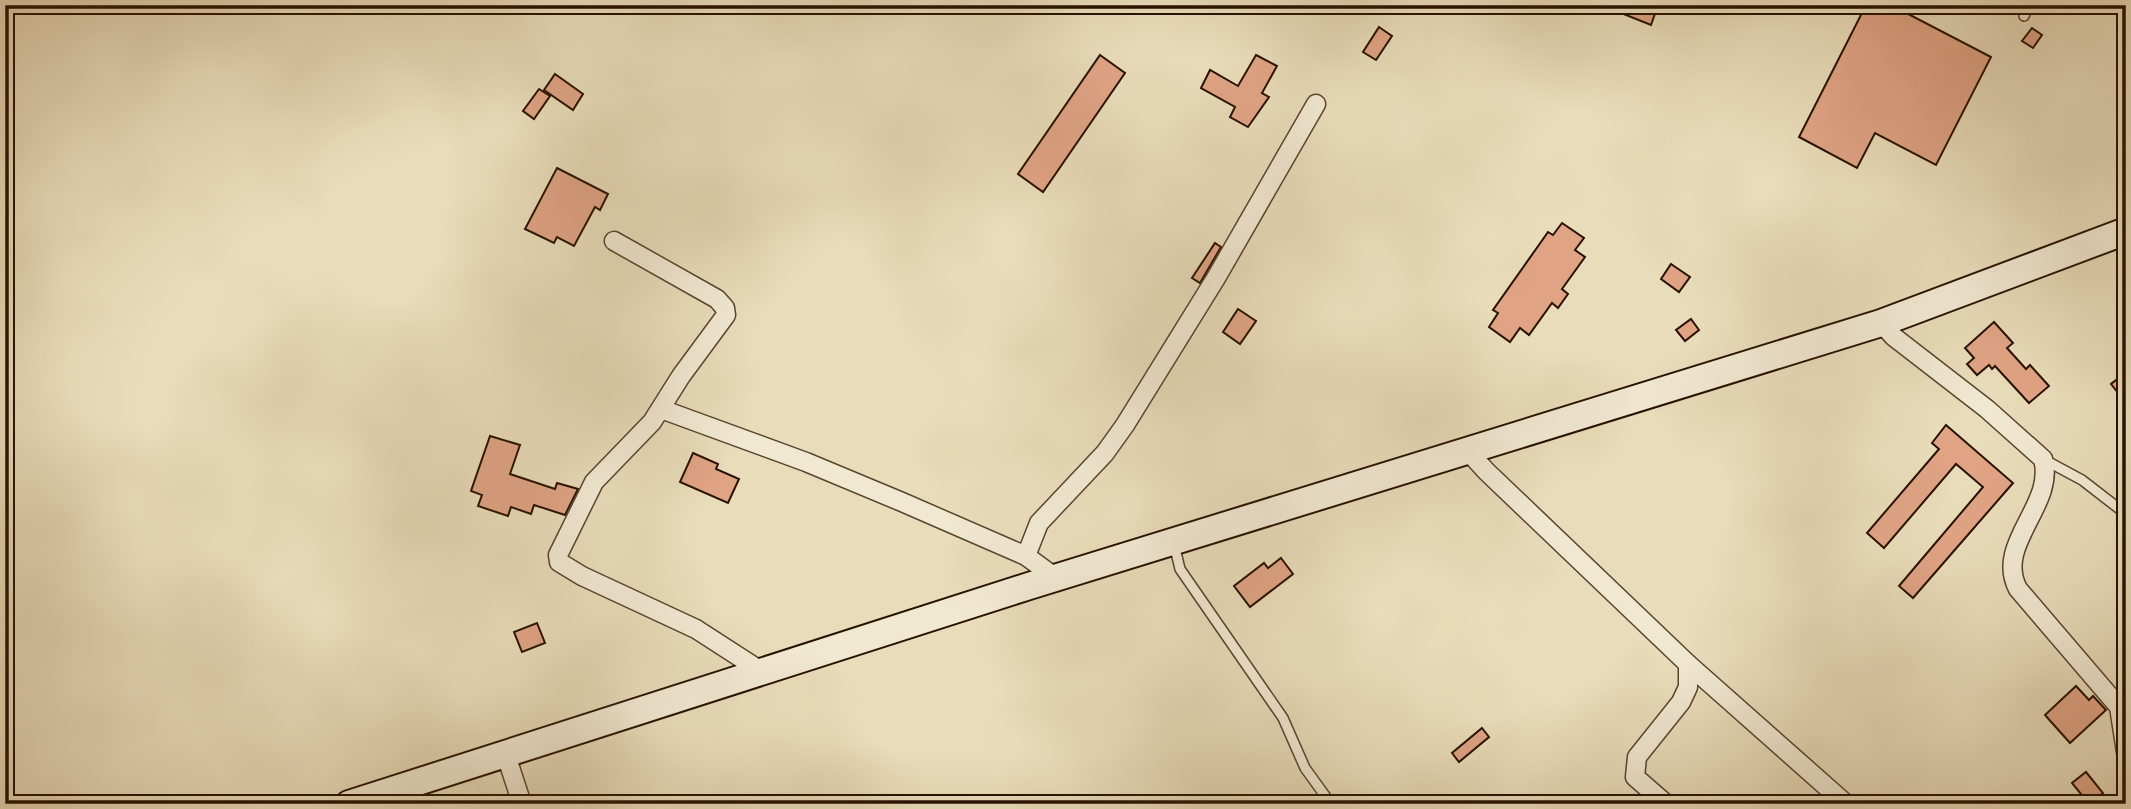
<svg xmlns="http://www.w3.org/2000/svg" width="2131" height="809" font-family="'Sorts Mill Goudy',serif">
<style>
.building{fill:#e0a485;stroke:#271100;stroke-width:2}
.lines{fill:none;stroke-linecap:round;stroke-linejoin:round}
.lane-casing{stroke:#58442e;stroke-width:12}
.street-casing{stroke:#58442e;stroke-width:21}
.secondary-casing{stroke:#271100;stroke-width:30}
.lane{stroke:#f1e8d2;stroke-width:9}
.street{stroke:#f1e8d2;stroke-width:18}
.secondary{stroke:#f1e8d2;stroke-width:26}
</style>
<rect width="100%" height="100%" fill="#e9dcba"/>
<filter id="stains"><feTurbulence type="fractalNoise" baseFrequency=".00286" numOctaves="4"/><feColorMatrix values="0 0 0 0 .2 0 0 0 0 .09 0 0 0 0 .02 0 0 0 .5 -.17"/></filter>
<radialGradient id="worn" r=".72"><stop offset=".6" stop-color="#630" stop-opacity="0"/><stop offset="1" stop-color="#630" stop-opacity=".3"/></radialGradient>
<!-- building -->
<g class="building">
<polygon points="1601,5 1658,5 1651,25"/>
<polygon points="1866,5 1891,5 1991,57 1936,165 1875,133 1857,168 1799,137"/>
<polygon points="1379,27 1392,36 1376,60 1363,52"/>
<polygon points="2032,28 2042,35 2033,48 2022,41"/>
<polygon points="1100,55 1125,73 1043,192 1018,174"/>
<polygon points="1256,55 1277,66 1262,93 1269,97 1248,127 1230,117 1235,107 1201,88 1210,70 1238,86"/>
<polygon points="555,74 583,94 573,110 544,90"/>
<polygon points="539,89 550,96 534,119 523,111"/>
<polygon points="557,168 608,194 600,210 595,207 574,246 557,237 554,243 525,229"/>
<polygon points="1562,223 1584,238 1575,250 1585,257 1562,289 1568,294 1558,308 1552,303 1529,335 1520,328 1510,342 1489,327 1498,313 1493,310 1548,232 1553,235"/>
<polygon points="1215,243 1221,247 1200,283 1192,278"/>
<polygon points="1671,264 1690,277 1679,292 1661,279"/>
<polygon points="1238,309 1256,321 1240,344 1223,332"/>
<polygon points="1691,319 1699,330 1685,341 1676,330"/>
<polygon points="1994,322 2013,343 2007,348 2026,369 2030,365 2049,386 2029,403 1995,366 1992,369 1989,365 1977,375 1967,364 1974,358 1965,348"/>
<polygon points="2126,372 2126,403 2111,384"/>
<polygon points="1946,425 2013,483 1913,598 1899,586 1983,487 1956,464 1884,548 1867,533 1939,449 1932,443"/>
<polygon points="490,436 520,445 510,474 555,489 557,483 578,489 565,515 534,505 531,514 511,507 508,516 478,506 482,495 471,491"/>
<polygon points="693,453 718,464 716,469 739,479 728,503 680,482"/>
<polygon points="1281,558 1293,574 1250,607 1234,586 1264,563 1268,568"/>
<polygon points="537,623 545,643 522,652 514,632"/>
<polygon points="2076,686 2089,700 2093,696 2106,710 2070,743 2045,715"/>
<polygon points="1482,728 1489,737 1459,762 1452,753"/>
<polygon points="2086,772 2103,793 2089,804 2072,783"/>
</g>
<g class="lines">
<defs>
<g id="lane">
<polyline points="2024,16 2029,5"/>
<polyline points="2043,459 2082,480 2126,514"/>
<polyline points="1174,544 1180,569 1283,718 1305,768 1331,804"/>
</g>
<g id="street">
<polyline points="614,241 717,299 725,308 726,315 681,376 652,422 594,482 558,555 559,562 582,576 696,629 761,671"/>
<path d="M1881 323 1894 337 1987 409 2043 459C2056 505 1994 544 2018 589L2119 707 2126 752"/>
<polyline points="661,409 806,462 902,502 1026,556 1056,578"/>
<polyline points="1467,450 1486,471 1688,664 1688,687 1681,702 1637,757 1635,777 1666,804"/>
<polyline points="1026,556 1039,523 1105,453 1125,425 1216,278 1316,104"/>
<polyline points="1688,664 1846,804"/>
<polyline points="505,752 522,804"/>
</g>
<polyline id="secondary" points="349,804 1029,586 1881,323 2126,231"/>
</defs>
<!-- lane casing -->
<use href="#lane" class="lane-casing"/>
<!-- street casing -->
<use href="#street" class="street-casing"/>
<!-- secondary casing -->
<use href="#secondary" class="secondary-casing"/>
<!-- lane -->
<use href="#lane" class="lane"/>
<!-- street -->
<use href="#street" class="street"/>
<!-- secondary -->
<use href="#secondary" class="secondary"/>
</g>
<!-- margin -->
<rect width="2131" height="809" fill="none" stroke="#e9dcba" stroke-width="28"/>
<rect x="7" y="7" width="2117" height="795" fill="none" stroke="#271100" stroke-width="3.5"/>
<rect x="14" y="14" width="2103" height="781" fill="none" stroke="#271100" stroke-width="2"/>
<rect width="100%" height="100%" filter="url(#stains)"/>
<rect width="100%" height="100%" fill="url(#worn)"/>
</svg>
